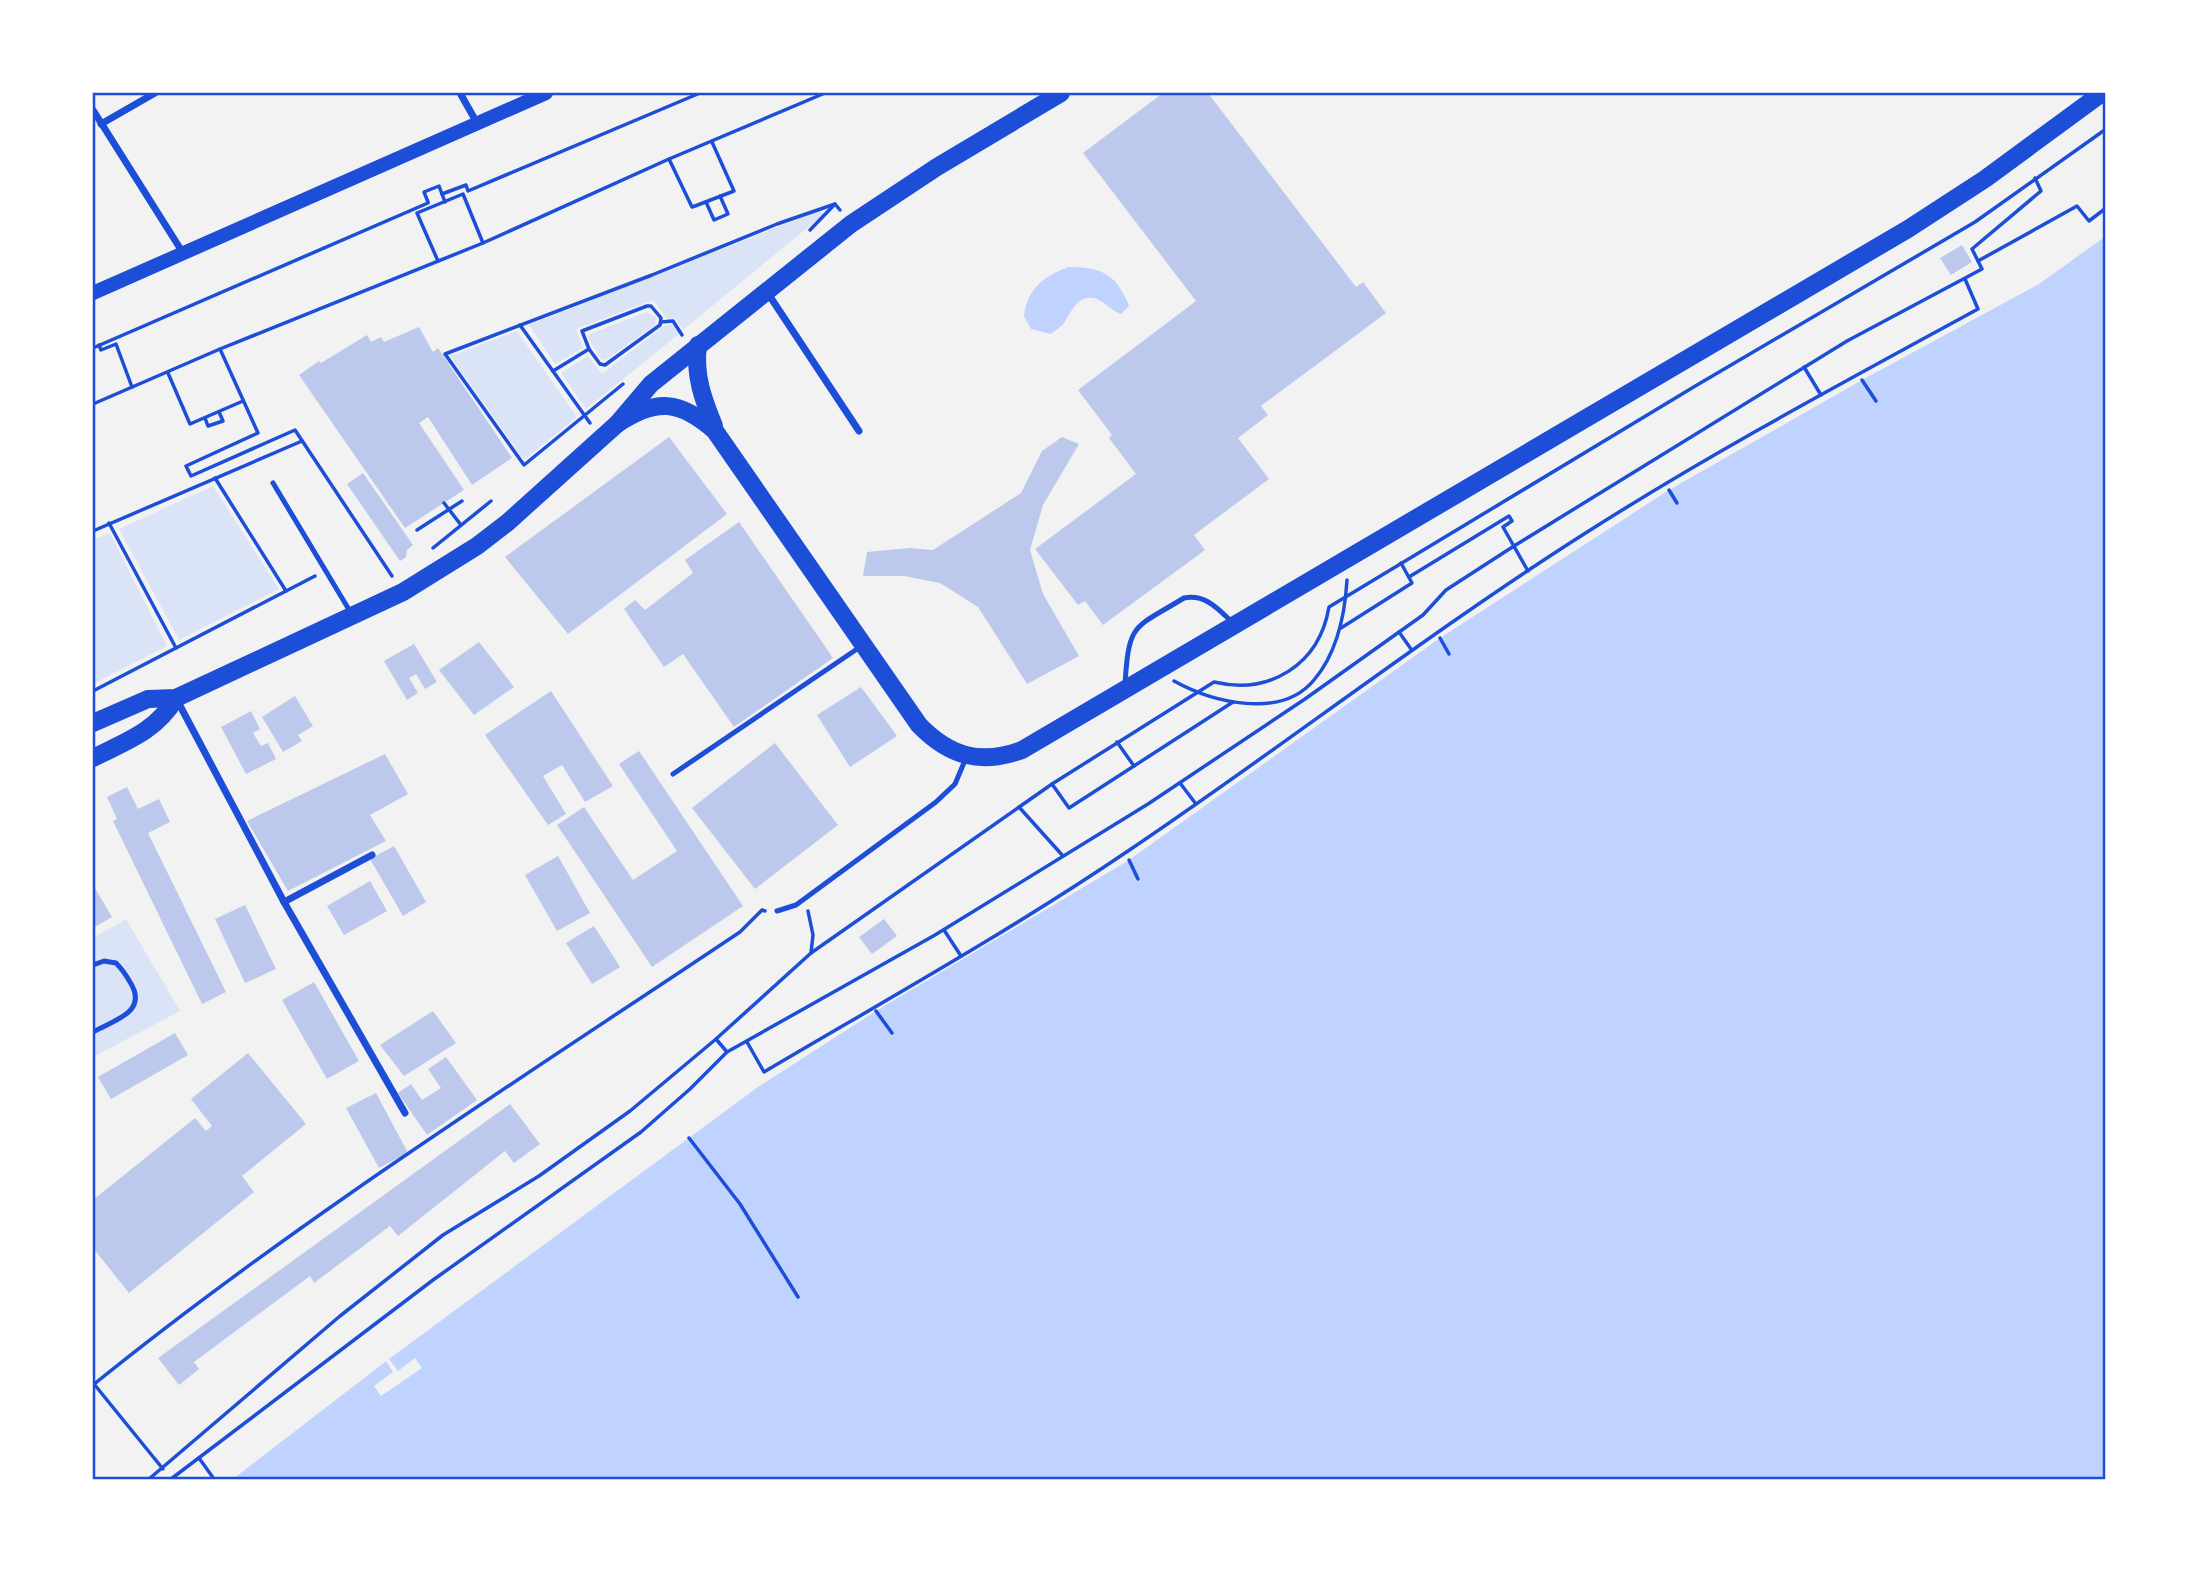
<svg xmlns="http://www.w3.org/2000/svg" width="2199" height="1572" font-family="'Noto Sans',sans-serif">
<style>
.green{fill:#dbe4f7}
.water{fill:#bfd3fe}
.pier{fill:#f2f2f2}
.building{fill:#bdc9ec}
.lines{fill:none;stroke-linecap:round;stroke-linejoin:round}
.path{stroke:#1d4ed8;stroke-width:3.5}
.service{stroke:#1d4ed8;stroke-width:5}
.minor{stroke:#1d4ed8;stroke-width:7}
.secondary{stroke:#1d4ed8;stroke-width:14}
.primary{stroke:#1d4ed8;stroke-width:18}
.neatline{fill:none;stroke:#1d4ed8;stroke-width:2.5}
</style>
<rect width="100%" height="100%" fill="#f2f2f2"/>
<!-- green -->
<g class="green">
<polygon points="821,210 823,215 683,330 675,319 668,320 653,300 576,329 583,348 555,364 529,325"/>
<polygon points="646,312 656,317 655,325 606,360 601,359 588,338 590,334"/>
<polygon points="672,324 679,334 586,409 561,373 588,356 602,374 664,326"/>
<polygon points="517,331 577,417 524,460 450,356"/>
<polygon points="213,486 279,589 179,640 119,529"/>
<polygon points="110,533 167,646 93,684 93,540"/>
<polygon points="126,919 180,1011 93,1057 93,938"/>
</g>
<!-- water -->
<g class="water">
<polygon points="2106,236 2106,1479 233,1479 389,1359 758,1087 876,1011 1129,860 1440,638 1669,490 1862,380 2039,284"/>
<path d="M1068 267C1101 267 1116 273 1129 306L1121 314C1112 311 1106 303 1097 299 1078 293 1072 311 1064 323 1060 328 1056 330 1051 334L1031 329 1024 316C1028 288 1043 277 1068 267Z"/>
</g>
<!-- pier -->
<polygon class="pier" points="415,1358 422,1368 381,1396 374,1386 393,1372 386,1361 389,1359 398,1371"/>
<!-- building -->
<g class="building">
<polygon points="1163,93 1208,93 1356,287 1363,282 1386,313 1261,406 1268,415 1238,438 1269,479 1194,535 1205,550 1103,625 1085,601 1078,605 1035,549 1136,474 1109,438 1112,435 1078,390 1196,301 1083,153"/>
<polygon points="1962,245 1972,262 1951,275 1940,258"/>
<polygon points="419,327 433,352 438,348 512,458 472,485 428,417 419,423 464,490 405,528 299,375 319,361 321,363 367,335 371,342 381,337 384,342"/>
<polygon points="669,437 727,514 568,634 505,557"/>
<polygon points="1062,437 1079,444 1043,505 1030,550 1043,594 1079,656 1027,684 978,607 940,583 904,576 863,576 867,552 910,548 933,550 1021,493 1042,451"/>
<polygon points="363,473 413,545 407,550 406,557 400,561 347,484"/>
<polygon points="739,522 833,658 734,727 683,654 664,667 624,609 635,600 645,610 693,573 685,560"/>
<polygon points="479,642 514,687 474,715 439,670"/>
<polygon points="414,644 437,682 425,689 416,674 409,678 418,693 407,700 384,661"/>
<polygon points="861,687 897,736 850,767 817,715"/>
<polygon points="551,691 613,786 585,802 562,765 543,776 566,814 548,825 485,735"/>
<polygon points="295,696 313,726 298,735 302,741 283,752 262,717"/>
<polygon points="251,711 260,729 253,733 261,746 268,743 276,759 246,774 221,727"/>
<polygon points="775,743 838,825 755,889 692,808"/>
<polygon points="639,751 743,906 652,967 557,825 584,807 633,880 677,851 619,764"/>
<polygon points="385,754 408,794 370,815 386,841 288,891 247,821"/>
<polygon points="127,787 138,809 159,799 170,822 148,833 226,992 202,1004 113,821 117,819 107,797"/>
<polygon points="394,846 426,902 403,916 370,859"/>
<polygon points="558,856 590,913 557,931 525,875"/>
<polygon points="370,881 387,911 344,935 327,906"/>
<polygon points="93,885 112,917 93,928"/>
<polygon points="245,905 276,969 245,983 215,919"/>
<polygon points="884,919 897,936 872,954 859,937"/>
<polygon points="594,926 620,967 592,984 566,943"/>
<polygon points="314,982 359,1061 327,1079 282,1000"/>
<polygon points="433,1011 456,1043 404,1076 380,1045"/>
<polygon points="175,1033 188,1055 111,1099 98,1077"/>
<polygon points="248,1053 306,1124 242,1176 254,1192 129,1293 93,1248 93,1200 195,1118 206,1131 212,1126 191,1099"/>
<polygon points="446,1057 477,1100 427,1135 398,1093 411,1084 422,1100 441,1088 428,1069"/>
<polygon points="376,1093 408,1153 379,1168 346,1108"/>
<polygon points="510,1104 540,1144 514,1163 505,1151 398,1236 390,1226 314,1283 310,1276 194,1362 199,1369 179,1385 158,1358"/>
</g>
<g class="lines">
<!-- path -->
<g class="path">
<polyline points="669,159 692,207 695,206 734,191 712,142"/>
<polyline points="442,194 466,185 468,191 700,93"/>
<polyline points="428,202 424,192 439,186 445,202"/>
<polyline points="706,202 714,220 728,214 720,196"/>
<polyline points="810,230 835,204"/>
<polyline points="438,261 417,213 463,194 483,243"/>
<polyline points="1978,261 2077,206 2089,221 2106,208"/>
<polygon points="647,306 651,306 661,318 660,325 605,365 600,364 589,349 582,331"/>
<polyline points="661,322 673,321 682,335"/>
<polyline points="520,325 590,423"/>
<polyline points="99,345 101,350 116,344 132,387"/>
<polyline points="93,348 428,203"/>
<polyline points="220,349 258,433 186,466 191,476 295,430 392,576"/>
<polyline points="1804,367 1821,395"/>
<polyline points="553,371 589,349"/>
<polyline points="168,373 190,424 243,401"/>
<polyline points="1862,380 1876,401"/>
<polyline points="623,384 524,465 445,354 652,275 777,224 835,204 840,210"/>
<polyline points="93,404 220,349 483,243 669,159 825,93"/>
<polyline points="205,418 208,426 223,421 219,412"/>
<polyline points="215,478 286,591"/>
<polyline points="1669,490 1677,503"/>
<polyline points="444,503 461,525"/>
<polyline points="109,523 176,648"/>
<polyline points="417,530 462,501"/>
<polyline points="93,531 302,441"/>
<polyline points="433,548 491,501"/>
<polyline points="1409,577 1509,516 1512,521 1503,527 1528,571"/>
<polyline points="1341,628 1412,583 1401,563"/>
<polyline points="1399,632 1411,649"/>
<polyline points="1440,638 1449,654"/>
<path d="M1174 681C1212 702 1281 720 1314 680 1337 653 1345 614 1347 580"/>
<polyline points="93,691 315,576"/>
<polyline points="1117,742 1134,766"/>
<polyline points="1180,783 1196,804"/>
<polyline points="1052,784 1069,808 1233,702"/>
<polyline points="1019,807 1063,856"/>
<polyline points="1129,860 1138,879"/>
<polyline points="808,911 813,935 811,953"/>
<polyline points="944,930 961,956"/>
<polyline points="876,1011 892,1033"/>
<polyline points="716,1039 727,1052"/>
<path d="M747 1042 764 1072C886 1000 1010 931 1128 851 1281 748 1427 634 1584 534 1711 453 1846 381 1978 309L1965 279"/>
<polyline points="689,1138 740,1204 798,1297"/>
<polyline points="94,1384 163,1469"/>
<path d="M93 1385C297 1220 522 1078 740 932L762 910 765 911"/>
<polyline points="199,1458 214,1479"/>
<path d="M149 1479 340 1316 443 1235 539 1176 630 1111 716 1039 811 953 1052 784 1214 682C1270 695 1319 665 1329 607L1697 385 1975 222 2106 129"/>
<polyline points="171,1479 433,1280 641,1132 690,1089 727,1052 935,935 1148,804 1305,699 1423,615 1446,590 1514,546 1847,341 1982,269 1972,249 2041,191 2035,178"/>
</g>
<!-- service -->
<g class="service">
<polyline points="273,483 351,613"/>
<path d="M1125 684C1129 622 1133 629 1184 598 1206 594 1218 609 1232 622"/>
<polyline points="673,774 860,647"/>
<polyline points="777,911 796,905 936,802 955,784 966,758"/>
<path d="M93 965 104 961 116 963C122 969 126 975 130 982 149 1012 114 1020 93 1032"/>
</g>
<!-- minor -->
<g class="minor">
<polyline points="460,93 477,123"/>
<polyline points="93,110 183,253"/>
<polyline points="101,124 155,93"/>
<polyline points="767,292 859,431"/>
<polyline points="177,700 284,902 405,1113"/>
<polyline points="284,902 372,855"/>
</g>
<!-- secondary -->
<polyline class="secondary" points="93,293 546,93"/>
<!-- primary -->
<g class="primary">
<path d="M698 345C694 375 703 399 714 426"/>
<path d="M617 424C656 398 680 400 715 431L919 725C950 757 981 765 1022 750L1908 229 1985 179 2102 93"/>
<polyline points="93,723 148,699 176,698 403,592 477,546 507,523 617,424 651,384 851,224 937,167 1061,93"/>
<path d="M93 758C127 741 155 732 176 698"/>
</g>
</g>
<!-- border -->
<rect width="2199" height="1572" fill="none" stroke="#ffffff" stroke-width="189"/>
<rect x="94" y="94" width="2010" height="1384" class="neatline"/>
</svg>
